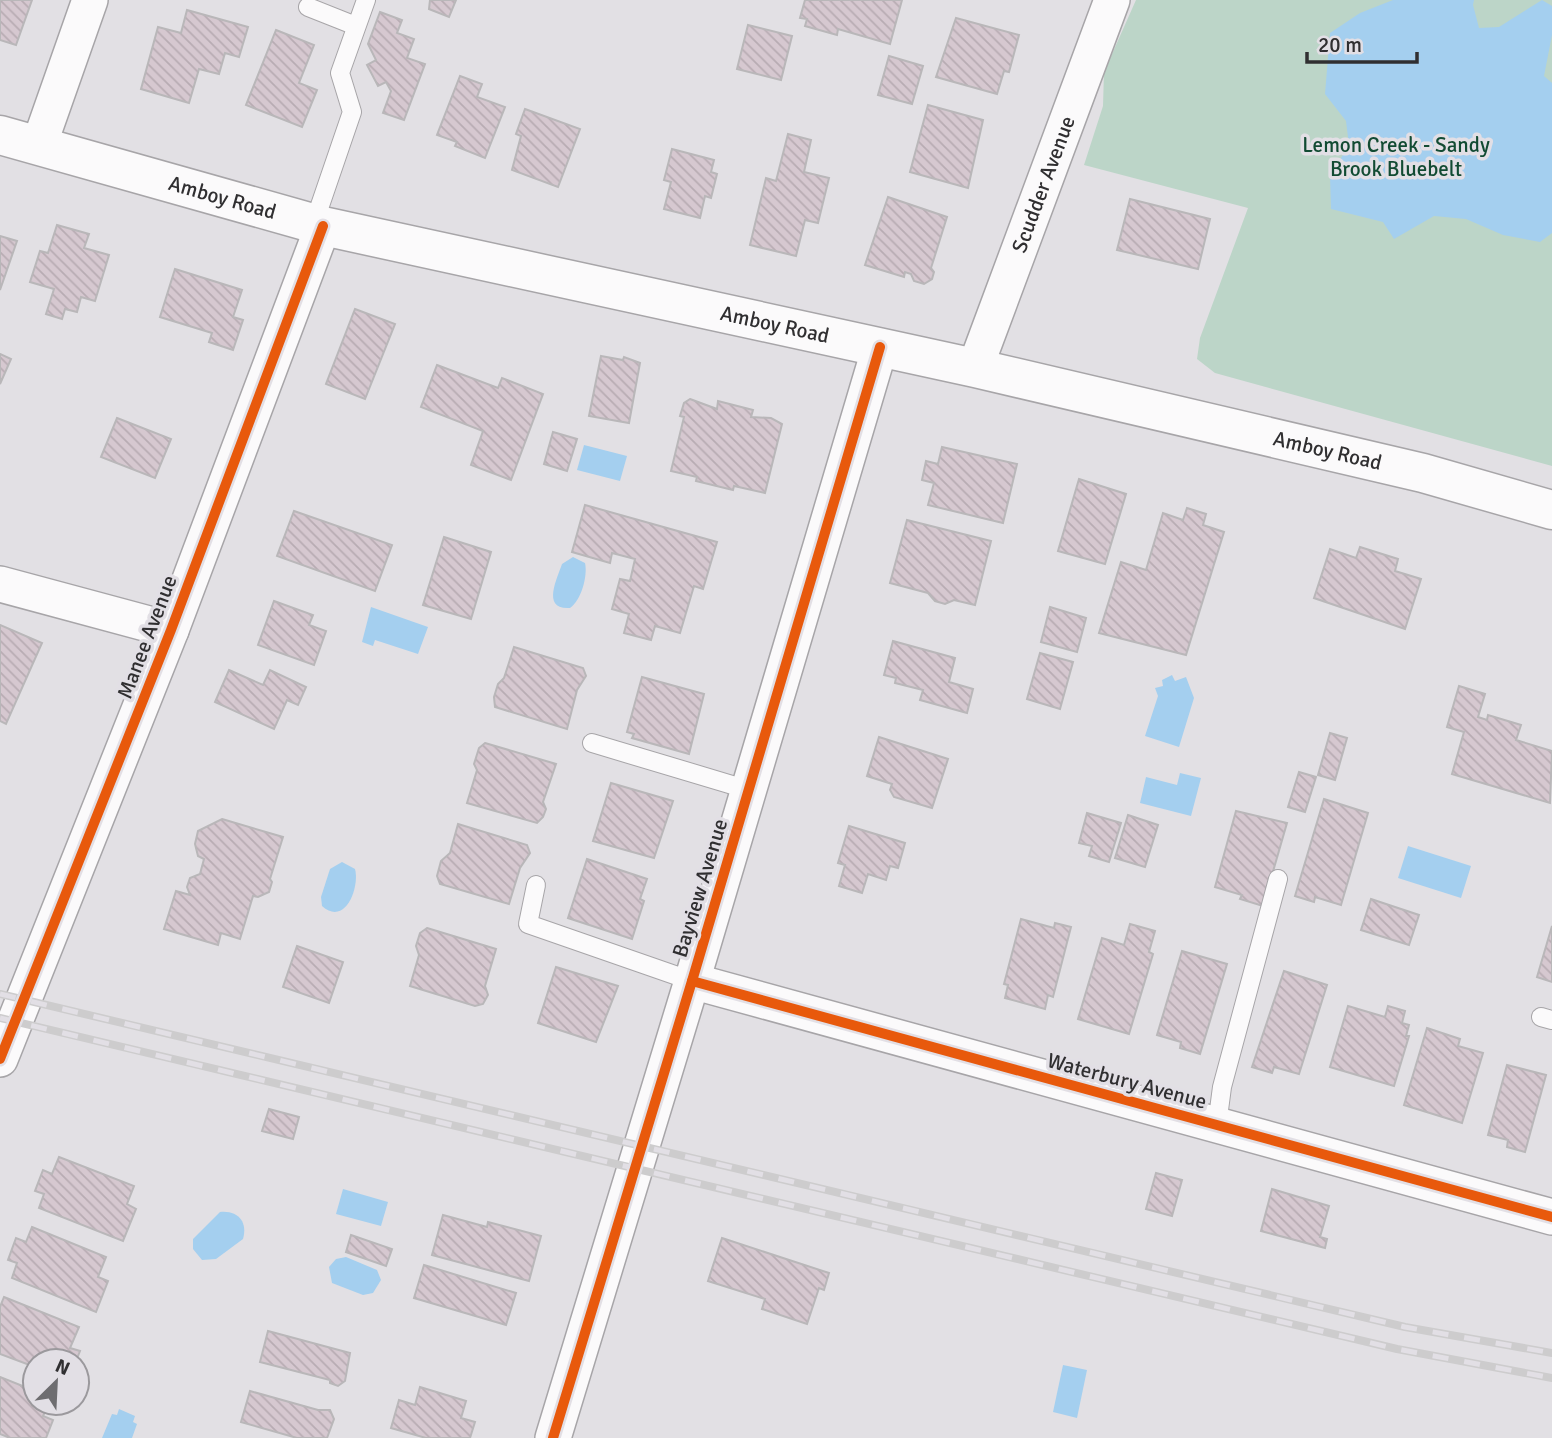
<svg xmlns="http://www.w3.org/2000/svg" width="1552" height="1438" font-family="Signika,sans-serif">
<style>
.park{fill:#bcd5c8}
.water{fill:#a4cfef}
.building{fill:url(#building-back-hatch);stroke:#b9b7b9;stroke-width:2}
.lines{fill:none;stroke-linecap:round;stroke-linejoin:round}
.lane-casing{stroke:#a7a5a8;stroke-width:20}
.street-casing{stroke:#a7a5a8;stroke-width:38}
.secondary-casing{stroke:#a7a5a8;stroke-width:41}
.lane{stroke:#fbfafb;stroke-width:18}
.street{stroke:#fbfafb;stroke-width:35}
.secondary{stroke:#fbfafb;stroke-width:38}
.rail-casing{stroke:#cdcccd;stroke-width:8}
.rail{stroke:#e2dfe5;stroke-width:5;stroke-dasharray:16;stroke-linecap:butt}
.cycleway-casing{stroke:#e2dfe5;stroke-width:15}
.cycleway{stroke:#e8590c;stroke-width:10}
.labels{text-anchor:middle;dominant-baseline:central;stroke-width:7;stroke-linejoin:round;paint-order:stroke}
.park-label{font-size:21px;fill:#124b33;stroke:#e2dfe5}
.street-label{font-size:21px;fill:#302f31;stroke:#e2dfe5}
</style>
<defs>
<pattern id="building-back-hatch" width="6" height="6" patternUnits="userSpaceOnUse" patternTransform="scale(1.75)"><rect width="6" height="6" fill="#d6c8d0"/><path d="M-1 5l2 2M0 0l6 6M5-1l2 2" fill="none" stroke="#b8acb3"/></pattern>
</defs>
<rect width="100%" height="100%" fill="#e2e0e4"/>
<!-- park -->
<polygon class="park" points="1136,0 1552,0 1552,466 1215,373 1197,359 1200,338 1248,208 1084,165 1103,106 1104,72"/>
<!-- water -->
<g class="water">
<polygon points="1393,0 1474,0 1473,5 1479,28 1499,27 1542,0 1552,6 1552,35 1544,76 1552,83 1552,233 1540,242 1503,235 1466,219 1434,216 1394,239 1383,222 1331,209 1330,176 1349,145 1346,121 1325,94 1330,33 1360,13"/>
<polygon points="584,445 627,456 620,481 577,470"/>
<path d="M573 557 585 563C588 576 581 601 570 608 541 610 557 579 562 564Z"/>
<polygon points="371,607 428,627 418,654 375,640 373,646 362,642"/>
<polygon points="1172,675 1175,681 1186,677 1194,698 1179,747 1145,736 1158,696 1155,688 1163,686 1162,680"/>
<polygon points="1180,773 1201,778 1191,816 1140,803 1146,777 1177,785"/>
<polygon points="1408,846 1471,866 1461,898 1398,878"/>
<path d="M342 862 355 869C360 887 345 927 322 906L321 897 330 869Z"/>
<polygon points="343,1189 388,1202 381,1226 336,1214"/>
<path d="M220 1212C238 1210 248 1222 243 1239L216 1259 202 1260 193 1249V1239Z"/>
<polygon points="346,1257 377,1270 381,1280 373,1293 363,1295 332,1283 329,1267 336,1259"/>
<polygon points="1063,1365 1087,1370 1077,1418 1053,1412"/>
<polygon points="119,1409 135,1416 133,1422 137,1424 132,1438 102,1438 112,1414 117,1415"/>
</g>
<!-- building -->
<g class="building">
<polygon points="0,0 32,0 16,45 0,40"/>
<polygon points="430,0 456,0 449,17 429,9"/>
<polygon points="805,0 902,0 890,44 838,29 837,35 805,26 807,19 800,18"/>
<polygon points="187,10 248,27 239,57 225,53 219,74 199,69 189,103 141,89 158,27 181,33"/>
<polygon points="380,12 402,20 397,33 414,39 407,58 425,64 404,120 383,113 391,91 386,82 378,86 367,65 376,60 368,44"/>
<polygon points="956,18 1019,35 1009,72 1004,71 997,94 936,77"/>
<polygon points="748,25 792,36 781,80 737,69"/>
<polygon points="276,30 314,45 299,83 317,90 302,127 246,105"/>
<polygon points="889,56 923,66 912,104 878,95"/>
<polygon points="460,76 482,84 477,97 505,107 485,158 455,146 457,142 437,135"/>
<polygon points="928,105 983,120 968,188 910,172"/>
<polygon points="525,109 580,129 558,187 512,170 521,136 516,134"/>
<polygon points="788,134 811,140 804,172 829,178 818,223 805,220 796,256 750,245 766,178 776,181"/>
<polygon points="672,149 714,160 711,172 717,174 711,198 705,196 700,218 664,209 671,182 664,180"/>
<polygon points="888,197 947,217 931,268 934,272 932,279 924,284 914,281 911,274 905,272 904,277 865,265"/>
<polygon points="1130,199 1210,219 1198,269 1117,250"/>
<polygon points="57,225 89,234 84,248 109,255 95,301 81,297 77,312 65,309 62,319 46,314 54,289 30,282 40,251 48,253"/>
<polygon points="0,236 17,241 0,290"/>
<polygon points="175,269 242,290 233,317 243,320 233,350 209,342 212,333 160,317"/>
<polygon points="355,309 395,324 365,399 326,384"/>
<polygon points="0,354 11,359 0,384"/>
<polygon points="601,356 623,360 624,357 640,363 629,423 589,416"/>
<polygon points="437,365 498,388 502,378 543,394 511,480 471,465 483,431 421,407"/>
<polygon points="690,399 717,409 718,401 753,410 751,417 771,418 782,424 765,493 734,486 733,490 696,481 697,477 671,471 684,417 680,416 684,403"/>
<polygon points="117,418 171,439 155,478 101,457"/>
<polygon points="553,432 577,439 567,471 544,464"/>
<polygon points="942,447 1017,464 1003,523 928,505 934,483 922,480 926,461 938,464"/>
<polygon points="1079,479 1126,494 1105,564 1058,551"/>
<polygon points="585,505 717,542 703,589 694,586 680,633 655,626 651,640 624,633 629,614 612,609 620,579 630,581 635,559 612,553 610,563 572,552"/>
<polygon points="1187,508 1206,514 1203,525 1224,532 1186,655 1099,633 1121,562 1146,570 1163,513 1183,520"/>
<polygon points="294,511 392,545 375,591 277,556"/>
<polygon points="907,520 991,541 975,605 954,600 945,604 935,601 928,593 890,583"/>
<polygon points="444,537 491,552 471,619 423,605"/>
<polygon points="1360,547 1398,559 1395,571 1421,579 1405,629 1314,598 1330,549 1356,558"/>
<polygon points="274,601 313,615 309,625 326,631 314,665 258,645"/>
<polygon points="1050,607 1086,618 1077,652 1041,642"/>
<polygon points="0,625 42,643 6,724 0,721"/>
<polygon points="893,641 955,658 949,682 973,689 967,713 920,700 923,690 895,683 896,678 884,675"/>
<polygon points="514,647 583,668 586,676 577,690 567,729 495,707 494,697 498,684 504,678"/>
<polygon points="1040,653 1073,662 1060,709 1027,699"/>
<polygon points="229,670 263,685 270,670 306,687 298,705 287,700 274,729 215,702"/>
<polygon points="642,677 704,694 689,754 632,738 634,734 627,732"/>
<polygon points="1459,686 1485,694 1478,717 1487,720 1488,715 1521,725 1516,740 1552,751 1550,803 1452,774 1464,732 1447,727"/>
<polygon points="1330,733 1347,738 1335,780 1318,775"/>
<polygon points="879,737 948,759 932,808 894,797 890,790 892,784 867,776"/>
<polygon points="485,743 556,764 543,802 546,809 543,817 537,823 467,803 477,770 474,764 479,748"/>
<polygon points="1299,772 1316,777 1305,812 1288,807"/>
<polygon points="611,783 673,801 654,858 593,841"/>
<polygon points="1324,799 1368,813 1341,905 1315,897 1314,902 1295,896"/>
<polygon points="1236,811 1287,823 1263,906 1240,899 1242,895 1215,887"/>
<polygon points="1087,813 1121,823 1109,862 1089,856 1092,846 1079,843"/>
<polygon points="1128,815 1158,825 1145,867 1115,858"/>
<polygon points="222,819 283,837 270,879 272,882 269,892 258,897 253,896 240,939 221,933 218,945 164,929 176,891 190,895 187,887 190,878 200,874 204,859 198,856 195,844 198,831"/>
<polygon points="458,824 527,845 530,853 520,868 509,904 440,884 437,876 441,861 450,853"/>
<polygon points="849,826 905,843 898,868 890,866 886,880 868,874 862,893 839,886 845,865 838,863"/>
<polygon points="587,859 647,879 640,899 644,901 632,939 568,918"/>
<polygon points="1371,899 1419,915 1409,945 1361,930"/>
<polygon points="1021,919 1054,928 1055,923 1071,927 1053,997 1048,995 1045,1009 1005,998 1008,985 1004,984"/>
<polygon points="1130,924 1155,931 1149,952 1153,954 1129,1034 1078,1019 1102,938 1124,945"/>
<polygon points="1552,926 1552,982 1537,977"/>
<polygon points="427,928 496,949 485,986 488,995 483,1004 475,1006 410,986 419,955 416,946 420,933"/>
<polygon points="297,946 343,962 329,1003 283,987"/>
<polygon points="1182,951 1227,964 1200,1054 1180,1048 1181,1042 1157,1035"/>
<polygon points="556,967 618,986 596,1042 538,1023"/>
<polygon points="1284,971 1327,985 1299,1074 1274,1067 1272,1073 1252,1067"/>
<polygon points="1348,1006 1385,1017 1388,1006 1405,1011 1402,1023 1409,1025 1406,1036 1409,1036 1394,1086 1330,1067"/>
<polygon points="1427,1028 1460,1039 1458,1046 1483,1053 1462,1123 1404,1105"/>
<polygon points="1507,1065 1546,1075 1525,1152 1507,1147 1508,1140 1488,1135"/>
<polygon points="269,1109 299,1117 293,1139 262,1131"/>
<polygon points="59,1157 134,1186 127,1204 136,1209 123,1241 39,1208 44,1194 35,1191 43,1170 52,1174"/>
<polygon points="1156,1173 1182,1180 1172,1216 1146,1209"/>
<polygon points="1272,1189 1329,1206 1320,1237 1327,1239 1325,1248 1261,1231"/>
<polygon points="443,1215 487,1227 488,1222 541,1236 529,1281 432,1255"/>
<polygon points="32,1227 106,1257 98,1277 108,1281 96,1312 12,1278 17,1263 8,1260 16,1238 26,1242"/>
<polygon points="351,1235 392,1249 386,1266 346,1252"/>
<polygon points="722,1238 829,1273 824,1290 819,1288 807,1324 762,1309 765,1299 708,1281"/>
<polygon points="424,1265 516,1293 506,1325 414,1298"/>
<polygon points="4,1297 79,1327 70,1348 80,1351 76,1361 35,1361 35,1367 0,1354 0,1307"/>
<polygon points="268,1331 350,1353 345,1381 338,1386 330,1383 330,1380 260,1362"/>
<polygon points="0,1377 35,1391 35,1403 49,1403 43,1416 53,1420 46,1438 10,1438 0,1434"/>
<polygon points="420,1387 466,1401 461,1418 475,1422 470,1438 426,1438 391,1428 399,1400 415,1405"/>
<polygon points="250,1391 318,1410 330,1410 334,1419 327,1438 297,1438 241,1422"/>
</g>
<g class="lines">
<defs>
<g id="lane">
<polyline points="308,7 356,26"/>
<polyline points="314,223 352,112 340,73 366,0"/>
<polyline points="592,743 749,790"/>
<polyline points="536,885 528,924 692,981"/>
<polyline points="1541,1017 1552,1020"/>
<polyline points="1217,1125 1222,1087 1278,879"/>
</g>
<g id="street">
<polyline points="39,145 90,0"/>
<path id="s1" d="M975 368 1112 0"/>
<polyline points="0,584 171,630"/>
<polyline points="692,981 1552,1217"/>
<polyline points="0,1059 171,630 323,226"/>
<polyline points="553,1438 692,981 880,347"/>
</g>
<g id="secondary">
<path id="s2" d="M0 135 323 226 975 368 1423 473 1552 510"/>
</g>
</defs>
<!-- lane casing -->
<use href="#lane" class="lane-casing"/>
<!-- street casing -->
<use href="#street" class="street-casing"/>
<!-- secondary casing -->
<use href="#secondary" class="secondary-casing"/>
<!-- lane -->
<use href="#lane" class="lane"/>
<!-- street -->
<use href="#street" class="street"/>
<!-- secondary -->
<use href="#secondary" class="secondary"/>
<defs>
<g id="rail">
<polyline points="0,994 1405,1327 1552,1353"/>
<polyline points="0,1018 1397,1349 1552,1378"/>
</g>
</defs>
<!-- rail casing -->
<use href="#rail" class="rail-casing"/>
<!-- rail -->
<use href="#rail" class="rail"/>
<defs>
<g id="cycleway">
<polyline points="692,981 1552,1217"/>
<polyline points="0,1059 171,630 323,226"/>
<polyline points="553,1438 692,981 880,347"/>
</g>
</defs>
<!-- cycleway casing -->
<use href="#cycleway" class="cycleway-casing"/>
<!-- cycleway -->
<use href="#cycleway" class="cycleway"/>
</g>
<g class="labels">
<!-- park labels -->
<g class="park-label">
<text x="1396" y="145">Lemon Creek - Sandy<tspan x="1396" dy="24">Brook Bluebelt</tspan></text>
</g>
<!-- street labels -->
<g class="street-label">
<text stroke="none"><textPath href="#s1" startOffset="196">Scudder Avenue</textPath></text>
<text stroke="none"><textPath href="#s2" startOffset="231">Amboy Road</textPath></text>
<text stroke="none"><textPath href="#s2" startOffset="798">Amboy Road</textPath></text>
<text stroke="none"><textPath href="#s2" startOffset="1365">Amboy Road</textPath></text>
<text transform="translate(147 637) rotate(-69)">Manee Avenue</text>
<text transform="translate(700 888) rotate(-73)">Bayview Avenue</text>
<text transform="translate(1127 1081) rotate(15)">Waterbury Avenue</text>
</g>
</g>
<!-- north arrow -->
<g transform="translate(56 1382) rotate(24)"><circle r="33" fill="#e2dfe5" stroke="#9b999d" stroke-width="2"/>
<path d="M0-5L12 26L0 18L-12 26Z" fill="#6e6d70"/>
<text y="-10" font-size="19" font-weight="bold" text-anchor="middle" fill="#302f31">N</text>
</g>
<!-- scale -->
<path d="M1307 52v10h110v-10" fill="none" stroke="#302f31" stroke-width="3.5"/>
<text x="1318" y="52" font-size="21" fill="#302f31" stroke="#e2dfe5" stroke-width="5" paint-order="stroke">20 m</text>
</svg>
